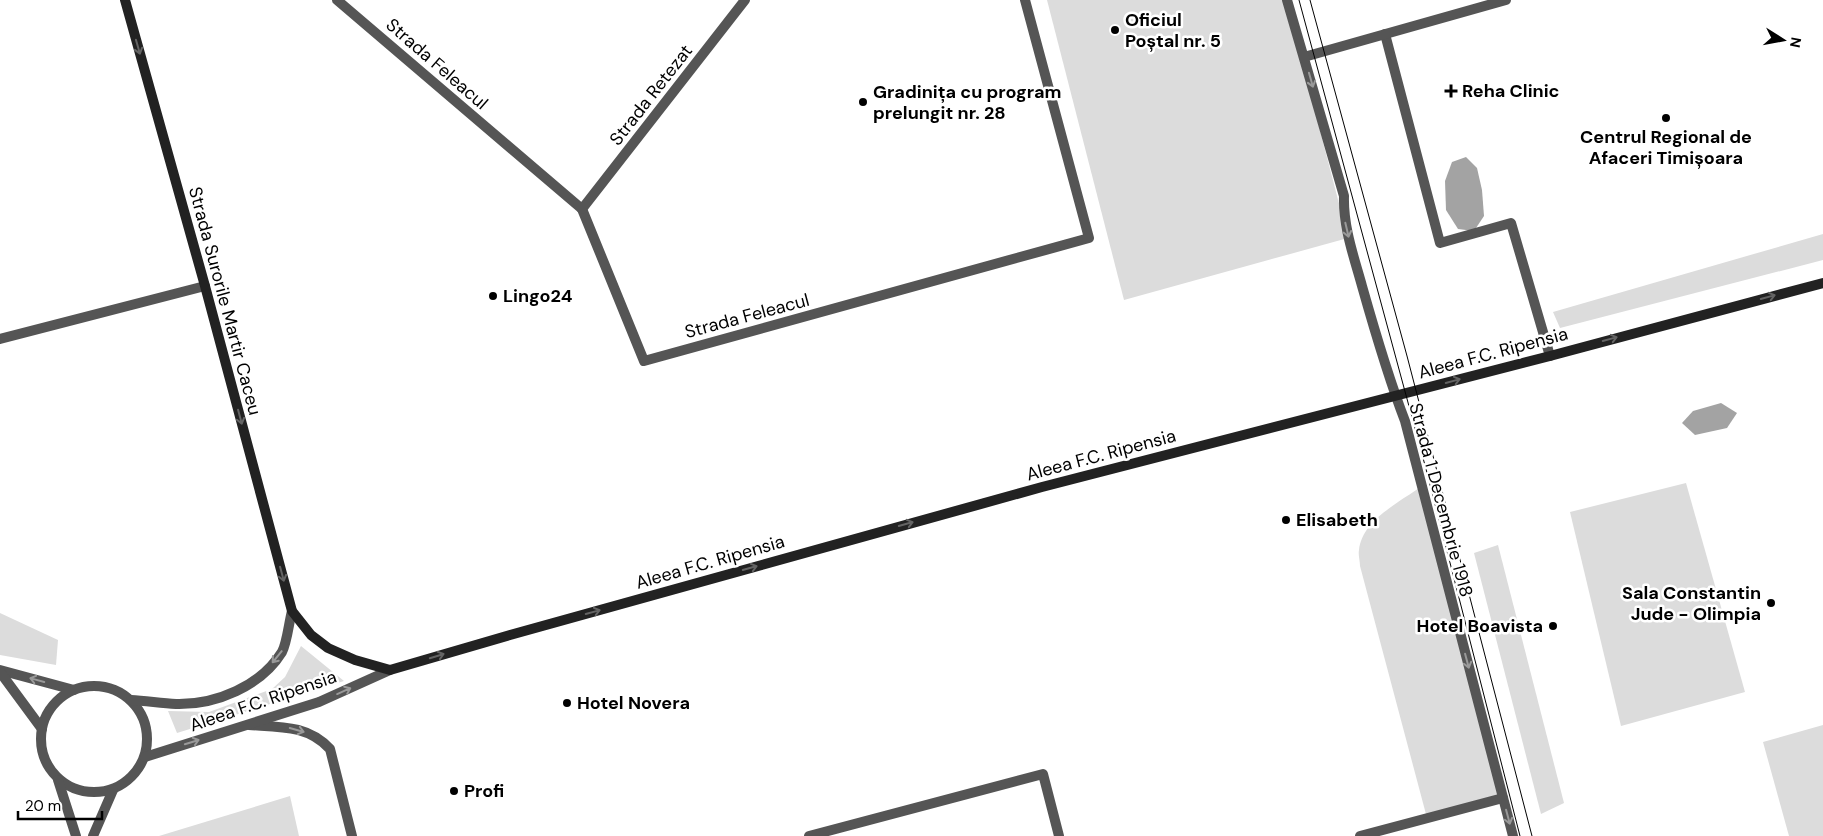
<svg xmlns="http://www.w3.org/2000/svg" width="1823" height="836" font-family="'DM Sans',sans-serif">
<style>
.green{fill:#dcdcdc}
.water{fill:#a3a3a3}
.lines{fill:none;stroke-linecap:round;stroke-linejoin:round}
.service{stroke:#555;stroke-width:10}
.minor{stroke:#555;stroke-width:10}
.tertiary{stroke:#555;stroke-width:10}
.secondary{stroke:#222;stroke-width:10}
.tram{stroke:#000;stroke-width:1}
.oneway{stroke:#646464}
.oneway2{stroke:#999}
.poi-dot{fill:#000;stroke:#fff;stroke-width:2}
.labels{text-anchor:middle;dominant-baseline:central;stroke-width:5;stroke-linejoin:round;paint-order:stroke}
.poi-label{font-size:18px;font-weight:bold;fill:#000;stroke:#fff;text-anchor:start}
.street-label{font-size:18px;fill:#000;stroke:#fff}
</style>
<rect width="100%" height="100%" fill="#fff"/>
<!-- green -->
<g class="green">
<polygon points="1047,0 1286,0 1348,238 1124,300"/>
<polygon points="1823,234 1823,260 1560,328 1553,312"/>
<polygon points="1686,483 1745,692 1621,726 1570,512"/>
<path d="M1422 486 1503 798 1427 818 1360 566C1360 561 1358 555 1359 550 1362 520 1400 502 1422 486Z"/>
<polygon points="1498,545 1564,803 1541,814 1474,553"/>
<polygon points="0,613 58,640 56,665 0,655"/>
<polygon points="301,646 344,681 177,733 168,711 209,712 272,689 285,677"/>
<polygon points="1823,725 1823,836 1789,836 1763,742"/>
<polygon points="290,796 299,836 159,836"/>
</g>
<!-- water -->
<g class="water">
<polygon points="1466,157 1477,168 1482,190 1484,216 1474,231 1458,229 1446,210 1445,181 1452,162"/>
<polygon points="1721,403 1737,413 1727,428 1695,435 1682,423 1693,411"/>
</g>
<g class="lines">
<!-- service -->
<g class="service">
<polyline points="1385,34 1440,243 1511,223 1550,356"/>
<polyline points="1304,57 1506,0"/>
<polyline points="582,209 644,361 1089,238 1025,0"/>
<polyline points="0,339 205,286"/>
<polyline points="809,836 1043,774 1059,836"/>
<polyline points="1360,836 1503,798"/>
</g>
<!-- minor -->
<g class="minor">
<polyline points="337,0 582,209 745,0"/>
<path d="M1287 0 1344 196C1343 227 1354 257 1362 286 1375 332 1388 377 1405 421L1513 836"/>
<polyline points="0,670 74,690"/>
<polyline points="0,672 42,729"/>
<path d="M249 725C280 727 308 725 330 749L352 836"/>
</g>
<!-- tertiary -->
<g class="tertiary">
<circle cx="94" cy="739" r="53"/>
<path d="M131 700C146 701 161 703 176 704 216 705 261 686 282 652 287 643 289 622 292 611"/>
<polyline points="145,757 319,702 390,670"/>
<polyline points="58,780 76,836"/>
<polyline points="93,836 113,790"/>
</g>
<!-- secondary -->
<polyline class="secondary" points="125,0 205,286 292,611 311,635 328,648 355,660 390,670 510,635 1042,487 1550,356 1823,283"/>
<!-- tram -->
<g class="tram">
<polyline points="1299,0 1426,469 1520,836"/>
<polyline points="1310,0 1407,356 1532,836"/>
</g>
</g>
<!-- one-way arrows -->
<defs><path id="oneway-shaft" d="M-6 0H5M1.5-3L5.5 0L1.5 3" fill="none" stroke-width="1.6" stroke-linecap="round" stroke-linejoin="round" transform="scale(1.25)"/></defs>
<g class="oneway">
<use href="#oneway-shaft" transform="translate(138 47) rotate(74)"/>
<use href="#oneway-shaft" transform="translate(1768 297) rotate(-15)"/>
<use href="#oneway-shaft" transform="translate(1610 339) rotate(-15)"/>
<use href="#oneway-shaft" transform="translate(1453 381) rotate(-15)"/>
<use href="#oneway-shaft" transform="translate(240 417) rotate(75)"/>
<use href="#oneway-shaft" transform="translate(906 524) rotate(-16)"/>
<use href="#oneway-shaft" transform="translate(750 568) rotate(-16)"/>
<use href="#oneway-shaft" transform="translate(282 574) rotate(75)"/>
<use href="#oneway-shaft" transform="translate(593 612) rotate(-15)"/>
<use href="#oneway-shaft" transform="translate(437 656) rotate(-17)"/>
</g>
<g class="oneway2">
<use href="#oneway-shaft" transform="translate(1311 80) rotate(74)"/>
<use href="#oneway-shaft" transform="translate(1347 230) rotate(77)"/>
<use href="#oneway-shaft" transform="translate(277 657) rotate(129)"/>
<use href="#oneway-shaft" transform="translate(1467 661) rotate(75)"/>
<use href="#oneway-shaft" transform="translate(37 680) rotate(-165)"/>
<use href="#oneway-shaft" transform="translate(344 691) rotate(-24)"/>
<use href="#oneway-shaft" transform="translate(297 730) rotate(16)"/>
<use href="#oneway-shaft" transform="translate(192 742) rotate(-17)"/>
<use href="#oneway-shaft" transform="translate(1508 817) rotate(75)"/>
</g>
<!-- markers -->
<g class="poi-dot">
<circle cx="1115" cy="30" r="5"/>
<path d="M1448.5 83.5h5v5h5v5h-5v5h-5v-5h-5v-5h5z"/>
<circle cx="863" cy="102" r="5"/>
<circle cx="1666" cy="118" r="5"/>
<circle cx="493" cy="296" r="5"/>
<circle cx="1286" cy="520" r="5"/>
<circle cx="1771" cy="603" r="5"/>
<circle cx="1553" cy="626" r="5"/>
<circle cx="567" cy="703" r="5"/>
<circle cx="454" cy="791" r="5"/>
</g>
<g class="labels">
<!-- poi labels -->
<g class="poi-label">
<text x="1125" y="20">Oficiul<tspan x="1125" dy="21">Poștal nr. 5</tspan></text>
<text x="1462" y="91">Reha Clinic</text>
<text x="873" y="92">Gradinița cu program<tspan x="873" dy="21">prelungit nr. 28</tspan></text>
<text x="1666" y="137" text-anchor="middle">Centrul Regional de<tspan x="1666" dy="21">Afaceri Timișoara</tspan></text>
<text x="503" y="296">Lingo24</text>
<text x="1296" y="520">Elisabeth</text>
<text x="1761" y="593" text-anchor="end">Sala Constantin<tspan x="1761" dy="21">Jude - Olimpia</tspan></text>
<text x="1543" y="626" text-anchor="end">Hotel Boavista</text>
<text x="577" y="703">Hotel Novera</text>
<text x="464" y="791">Profi</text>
</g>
<!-- street labels -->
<g class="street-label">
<text transform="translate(437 64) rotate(41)">Strada Feleacul</text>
<text transform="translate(651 95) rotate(-52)">Strada Retezat</text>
<text transform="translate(225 301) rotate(75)">Strada Surorile Martir Caceu</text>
<text transform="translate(747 316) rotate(-15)">Strada Feleacul</text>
<text transform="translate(1493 353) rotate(-15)">Aleea F.C. Ripensia</text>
<text transform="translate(1101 455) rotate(-15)">Aleea F.C. Ripensia</text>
<text transform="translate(1441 500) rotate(75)">Strada 1 Decembrie 1918</text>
<text transform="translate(710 562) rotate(-16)">Aleea F.C. Ripensia</text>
<text transform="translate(263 701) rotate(-19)">Aleea F.C. Ripensia</text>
</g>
</g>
<!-- north arrow -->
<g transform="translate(1783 40) rotate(101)" stroke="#ffffff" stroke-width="4" paint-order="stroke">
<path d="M0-4L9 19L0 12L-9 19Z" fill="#000000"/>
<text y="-8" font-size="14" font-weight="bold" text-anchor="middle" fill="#000000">N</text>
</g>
<!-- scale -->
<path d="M18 811v8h84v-8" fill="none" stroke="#000000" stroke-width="2.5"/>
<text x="25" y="811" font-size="15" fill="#000000" stroke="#ffffff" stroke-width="4" paint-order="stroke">20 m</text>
</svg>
